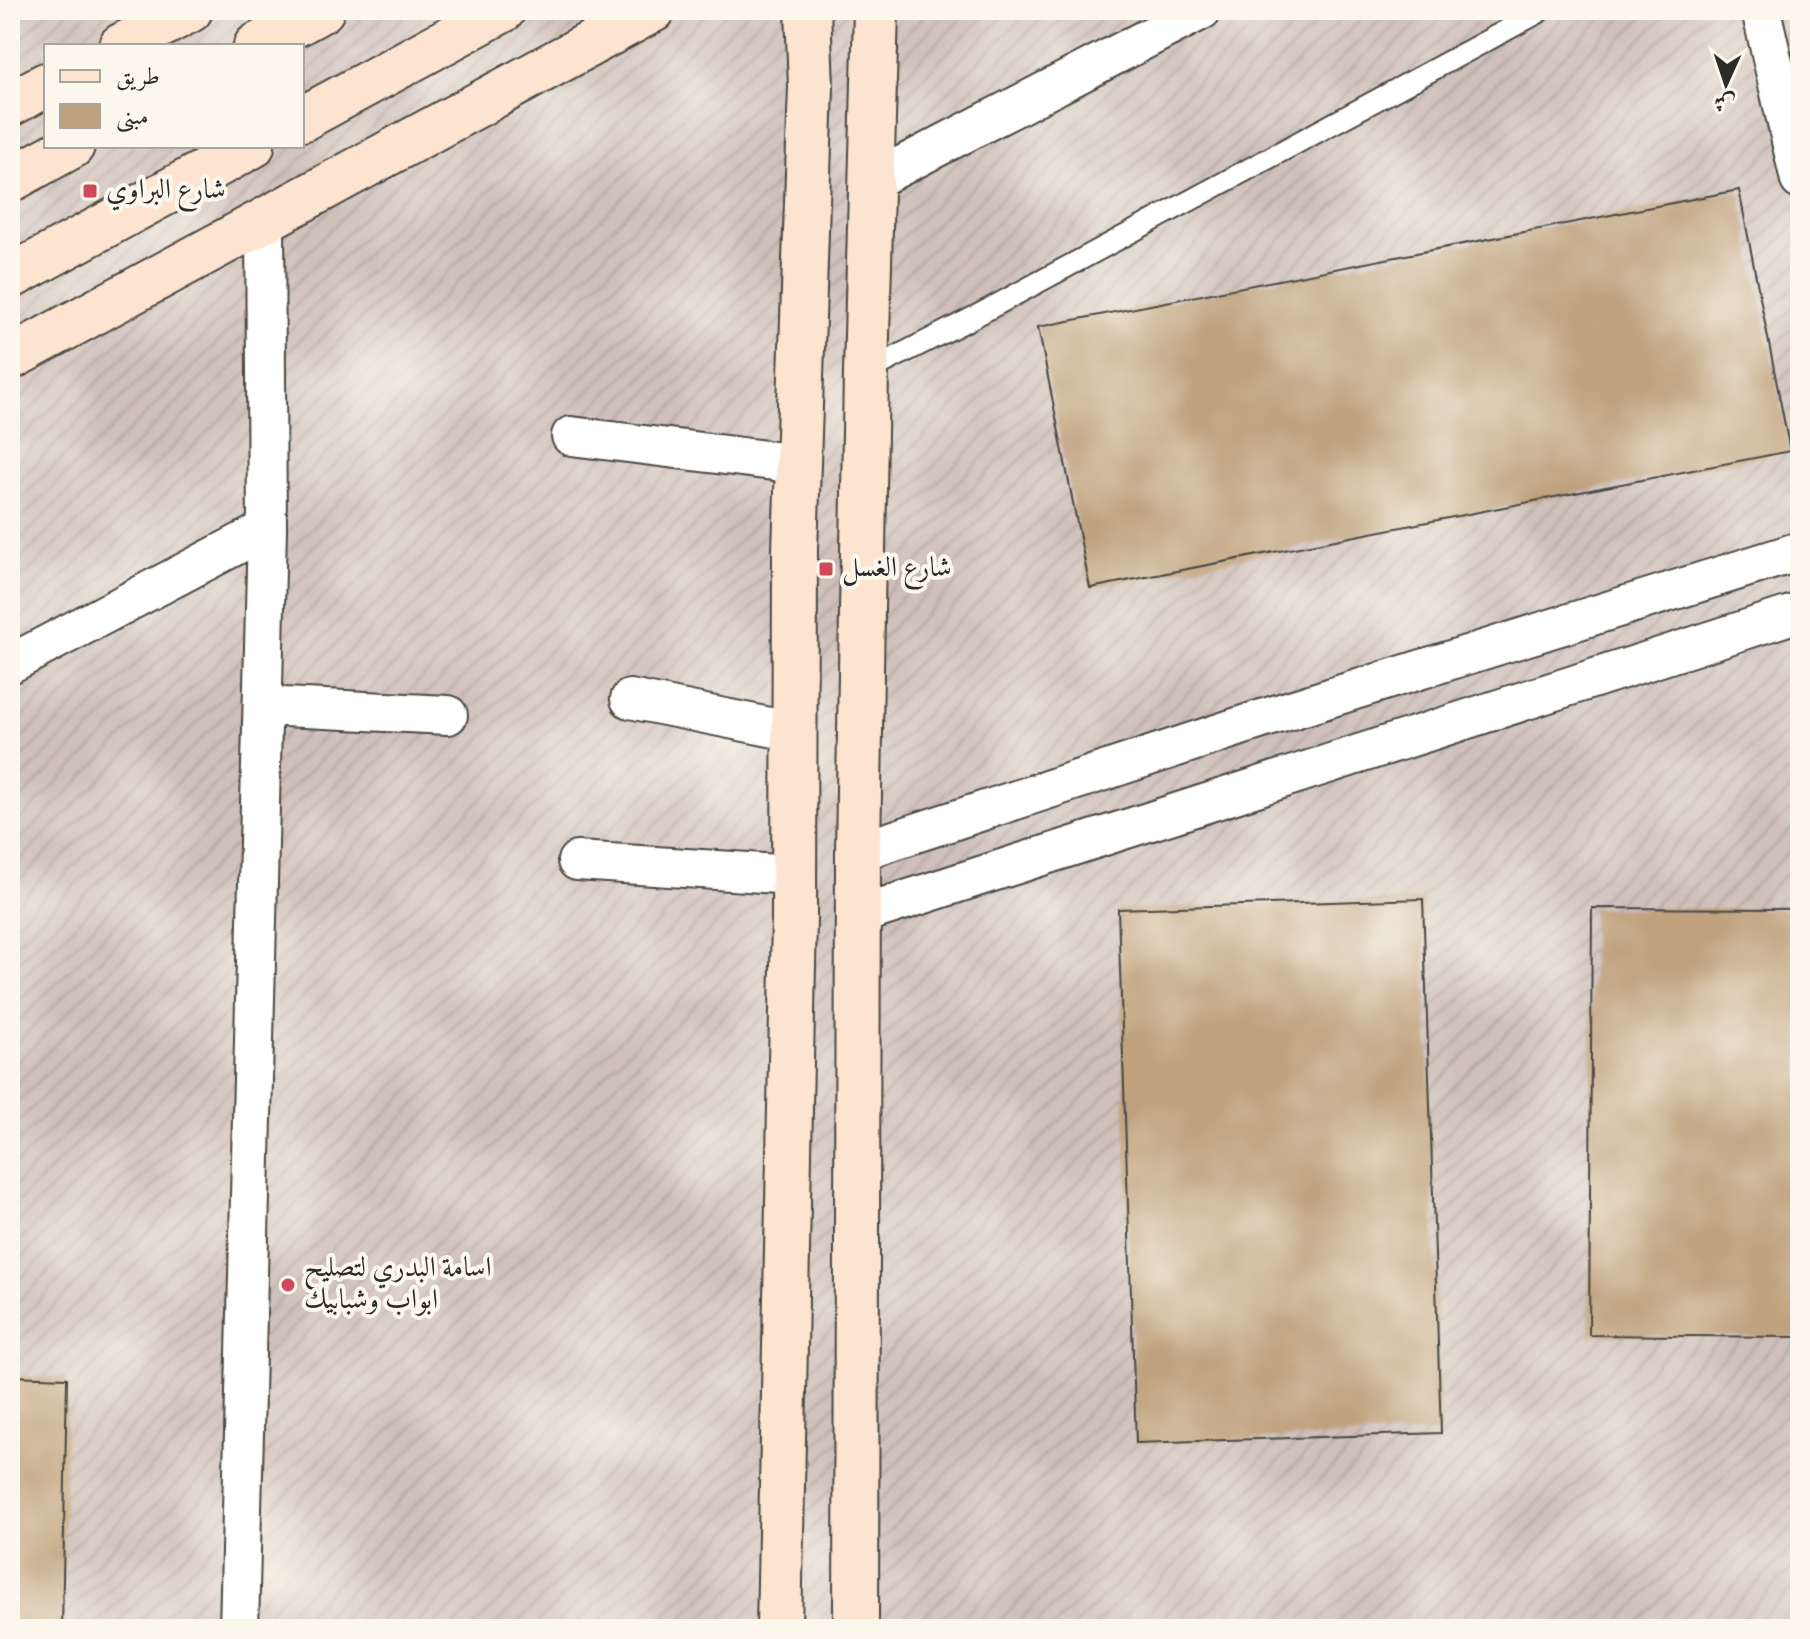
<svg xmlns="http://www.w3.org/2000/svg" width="1810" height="1639" font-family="'Sorts Mill Goudy',Amiri,serif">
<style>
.industrial{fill:url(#industrial-furrows);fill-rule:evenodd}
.building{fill:#c0a27e}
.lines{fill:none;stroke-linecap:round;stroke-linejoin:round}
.lane-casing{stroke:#484641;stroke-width:24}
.street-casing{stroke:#484641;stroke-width:42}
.secondary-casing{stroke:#484641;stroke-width:48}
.lane{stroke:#fff;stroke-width:20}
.street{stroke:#fff;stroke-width:38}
.secondary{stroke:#fde4d0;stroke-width:44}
.poi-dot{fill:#d1495b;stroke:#fbf7ec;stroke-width:3}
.labels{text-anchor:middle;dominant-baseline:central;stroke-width:8;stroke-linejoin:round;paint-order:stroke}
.poi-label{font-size:28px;fill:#2b2b2b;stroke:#fbf7ec;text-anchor:start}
</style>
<defs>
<pattern id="industrial-furrows" width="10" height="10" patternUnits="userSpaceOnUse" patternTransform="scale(2)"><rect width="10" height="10" fill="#cfc0ba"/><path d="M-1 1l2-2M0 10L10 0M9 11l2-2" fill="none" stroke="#b2a5a0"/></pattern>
</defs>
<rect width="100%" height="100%" fill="#fbf7ec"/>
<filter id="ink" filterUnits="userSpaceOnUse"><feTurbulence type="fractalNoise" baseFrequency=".0125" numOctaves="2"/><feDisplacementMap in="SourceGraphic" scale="16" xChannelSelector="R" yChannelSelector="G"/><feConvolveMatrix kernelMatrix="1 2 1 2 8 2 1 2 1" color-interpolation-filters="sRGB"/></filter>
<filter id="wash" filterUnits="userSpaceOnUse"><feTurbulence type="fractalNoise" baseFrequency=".006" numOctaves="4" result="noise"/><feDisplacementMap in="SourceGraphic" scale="32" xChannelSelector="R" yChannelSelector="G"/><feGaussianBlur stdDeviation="1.8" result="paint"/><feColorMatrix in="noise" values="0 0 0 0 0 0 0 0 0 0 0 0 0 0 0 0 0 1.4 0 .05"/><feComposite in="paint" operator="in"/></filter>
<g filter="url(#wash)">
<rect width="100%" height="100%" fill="#ece0be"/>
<!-- industrial -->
<path class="industrial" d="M10 10H1800V1629H10ZM46 46H302V146H46Z"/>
<g id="blocks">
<!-- building -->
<g class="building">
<polygon points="1739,190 1790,451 1090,588 1038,327"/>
<polygon points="1423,899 1441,1433 1136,1443 1118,909"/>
<polygon points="1592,908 1800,909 1800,1337 1589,1335"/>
<polygon points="10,1376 67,1378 62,1629 10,1629"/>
</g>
</g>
</g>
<g filter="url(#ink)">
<use href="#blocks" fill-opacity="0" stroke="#484641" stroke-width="2"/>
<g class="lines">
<defs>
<polyline id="lane" points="866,372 974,317 1538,13"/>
<g id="street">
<polyline points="1761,10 1800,180"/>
<polyline points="872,181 1202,10"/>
<polyline points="571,436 798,464"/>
<polyline points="10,664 267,529"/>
<polyline points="630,699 795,732"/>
<polyline points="263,706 448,715"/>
<polyline points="858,852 1262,719 1800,551"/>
<polyline points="577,861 794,875"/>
<polyline points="859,915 1800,612"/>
<polyline points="239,1629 267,529 265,220"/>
</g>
<g id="secondary">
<polyline points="121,46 190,10"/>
<polyline points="256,46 322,10"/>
<polyline points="10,104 46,85"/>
<polyline points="302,119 503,10"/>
<polyline points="10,180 72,146"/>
<polyline points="10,277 252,146"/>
<polyline points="10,358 653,10"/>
<polyline points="779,1629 794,918 795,550 811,87 808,10"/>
<polyline points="856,1629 858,852 866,372 876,10"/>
</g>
</defs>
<!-- lane casing -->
<use href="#lane" class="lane-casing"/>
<!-- street casing -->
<use href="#street" class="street-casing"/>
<!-- secondary casing -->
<use href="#secondary" class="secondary-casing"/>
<!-- lane -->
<use href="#lane" class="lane"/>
<!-- street -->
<use href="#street" class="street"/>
<!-- secondary -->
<use href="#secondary" class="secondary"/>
</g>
</g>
<!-- markers -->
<g class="poi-dot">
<rect x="82" y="183" width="16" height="16" rx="4"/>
<rect x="818" y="561" width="16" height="16" rx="4"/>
<circle cx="288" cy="1285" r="8"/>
</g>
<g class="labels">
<!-- poi labels -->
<g class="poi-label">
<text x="106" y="191">شارع البراوي</text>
<text x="842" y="569">شارع الغسل</text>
<text x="304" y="1269">اسامة البدري لتصليح<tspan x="304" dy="32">ابواب وشبابيك</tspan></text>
</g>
</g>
<!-- margin -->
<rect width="1810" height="1639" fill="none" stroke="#fbf7ec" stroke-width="40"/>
<!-- legend -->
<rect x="44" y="44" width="260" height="104" fill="#fbf7ec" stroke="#a8a59f" stroke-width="2"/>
<rect x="60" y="70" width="40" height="12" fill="#fde4d0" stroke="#a8a59f" stroke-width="2"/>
<text x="116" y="84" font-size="24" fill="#2b2b2b">طريق</text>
<rect x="60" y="104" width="40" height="24" fill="#c0a27e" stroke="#a8a59f" stroke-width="2"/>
<text x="116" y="124" font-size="24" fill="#2b2b2b">مبنى</text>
<!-- north arrow -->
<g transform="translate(1726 84) rotate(183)" stroke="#fbf7ec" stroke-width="6" paint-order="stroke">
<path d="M0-6L14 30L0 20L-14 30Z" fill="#2b2b2b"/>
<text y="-12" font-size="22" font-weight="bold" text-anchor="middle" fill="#2b2b2b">ش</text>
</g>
</svg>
